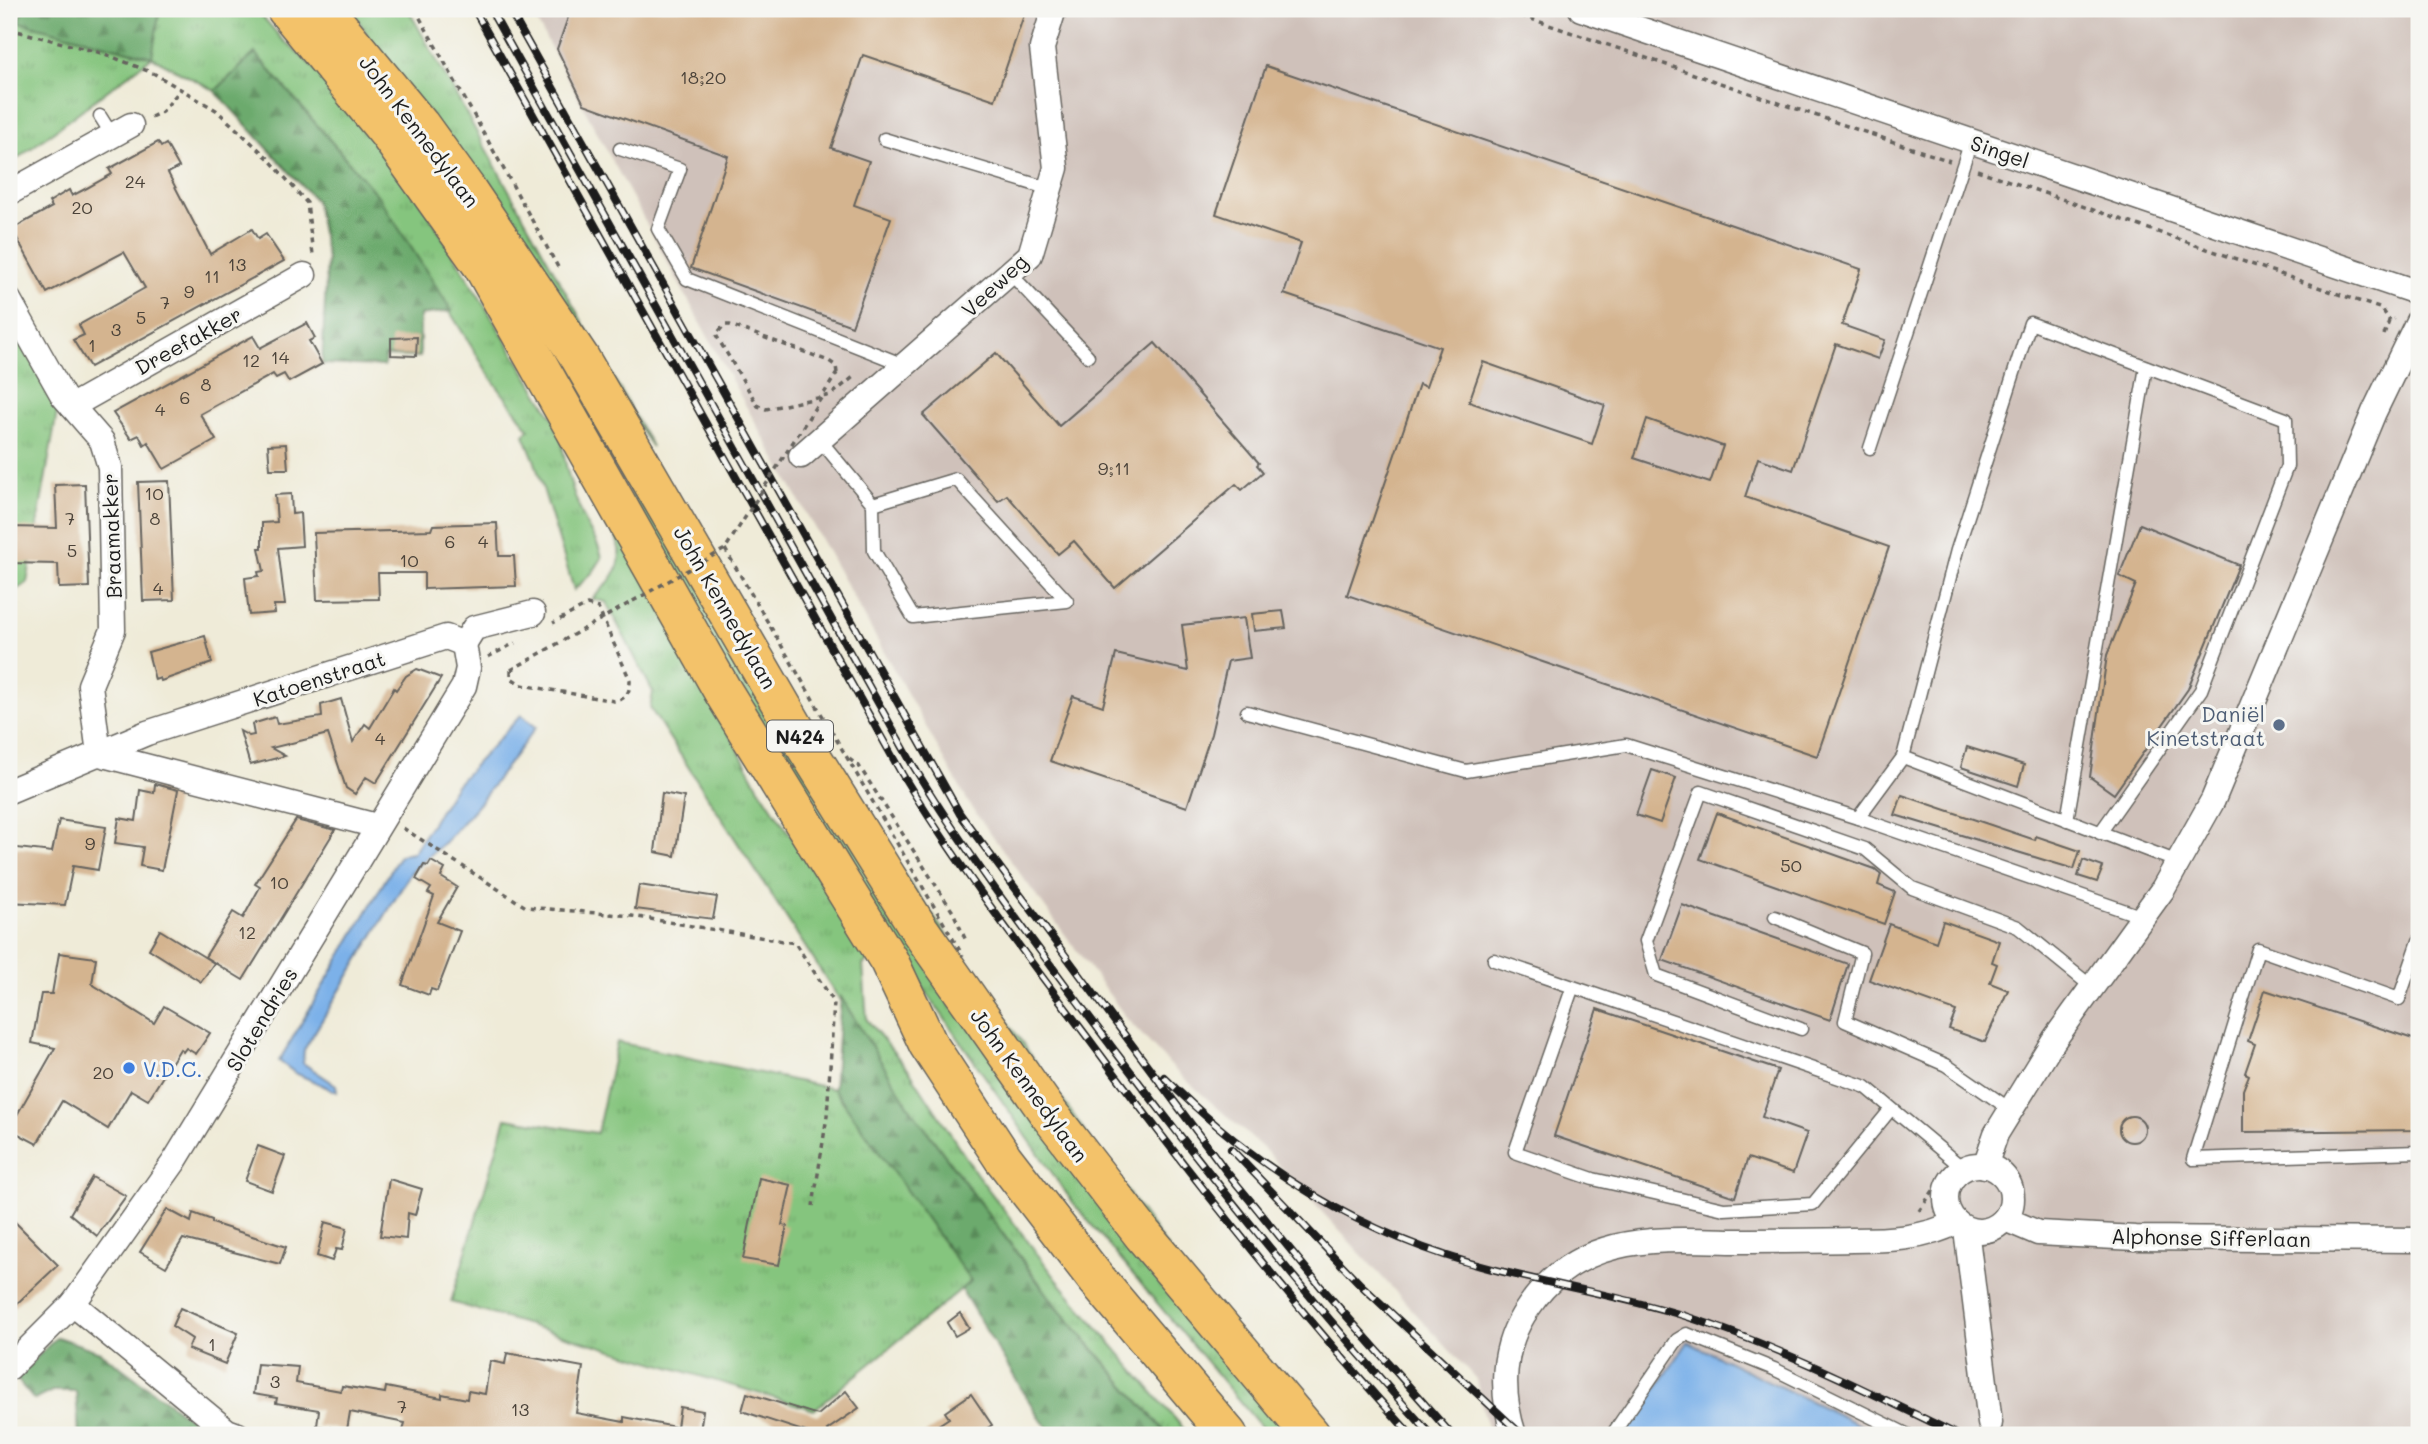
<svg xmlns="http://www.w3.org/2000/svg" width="2428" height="1444" font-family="Mali,sans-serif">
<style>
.industrial{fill:#cfc1ba}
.grass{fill:url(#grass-tufts);stroke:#50704d;stroke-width:2}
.forest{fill:url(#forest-firs);stroke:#446344;stroke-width:2}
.water{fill:#7bb1e9;stroke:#4c6682;stroke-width:2}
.building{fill:#d4b48f;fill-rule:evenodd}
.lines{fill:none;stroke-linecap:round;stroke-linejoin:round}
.lane-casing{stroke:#66645e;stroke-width:15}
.street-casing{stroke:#66645e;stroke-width:27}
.highway-casing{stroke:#66645e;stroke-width:41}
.path{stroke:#66645e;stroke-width:3.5;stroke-dasharray:5 5;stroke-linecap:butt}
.lane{stroke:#fff;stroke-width:12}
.street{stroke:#fff;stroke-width:24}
.highway{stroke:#f3c26a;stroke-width:38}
.rail-casing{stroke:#1c1c1c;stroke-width:8}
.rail{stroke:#f6f6f2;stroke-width:5;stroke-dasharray:16;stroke-linecap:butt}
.path-bridge{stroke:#66645e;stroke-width:3.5;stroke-dasharray:5 5;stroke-linecap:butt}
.service-dot{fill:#5c6f8a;stroke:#f6f6f2;stroke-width:2.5}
.shop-dot{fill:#3f7fe0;stroke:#f6f6f2;stroke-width:2.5}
.labels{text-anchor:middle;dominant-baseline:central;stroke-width:6;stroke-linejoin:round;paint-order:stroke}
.number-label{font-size:18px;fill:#4a4239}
.shield{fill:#f6f6f2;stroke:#5d5d5c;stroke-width:2}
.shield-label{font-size:19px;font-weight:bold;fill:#1c1c1c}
.street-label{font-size:21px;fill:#1c1c1c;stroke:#f6f6f2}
.service-label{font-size:21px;fill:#4e5e75;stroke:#f6f6f2;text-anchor:end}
.shop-label{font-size:21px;fill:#366cbe;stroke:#f6f6f2;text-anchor:start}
</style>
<defs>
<pattern id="grass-tufts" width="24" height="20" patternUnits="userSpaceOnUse" patternTransform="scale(1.75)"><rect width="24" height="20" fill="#85c57e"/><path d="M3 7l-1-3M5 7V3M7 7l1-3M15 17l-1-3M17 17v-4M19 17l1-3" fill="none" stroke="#72a96c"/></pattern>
<pattern id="forest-firs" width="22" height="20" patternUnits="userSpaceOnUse" patternTransform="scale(1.75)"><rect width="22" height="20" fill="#6caa6d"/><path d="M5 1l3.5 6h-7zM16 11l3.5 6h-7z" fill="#588a59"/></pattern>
</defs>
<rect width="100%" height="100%" fill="#f6f6f2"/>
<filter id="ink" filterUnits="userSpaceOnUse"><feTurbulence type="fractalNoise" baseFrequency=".0143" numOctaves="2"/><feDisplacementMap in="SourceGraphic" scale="14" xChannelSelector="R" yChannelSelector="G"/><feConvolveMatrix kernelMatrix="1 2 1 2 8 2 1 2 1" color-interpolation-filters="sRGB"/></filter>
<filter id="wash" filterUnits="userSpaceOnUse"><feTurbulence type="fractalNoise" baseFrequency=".00686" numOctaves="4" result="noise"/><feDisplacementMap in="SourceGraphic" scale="28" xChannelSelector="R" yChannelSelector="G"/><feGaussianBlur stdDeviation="1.57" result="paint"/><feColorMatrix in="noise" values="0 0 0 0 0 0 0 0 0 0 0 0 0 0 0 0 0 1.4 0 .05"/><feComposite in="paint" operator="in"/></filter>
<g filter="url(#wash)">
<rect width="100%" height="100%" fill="#efebd8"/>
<!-- industrial -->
<polygon class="industrial" points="530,9 2419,9 2419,1435 1880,1435 1688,1342 1624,1435 1489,1435 1476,1379 1265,1150 1177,1072 1128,1020 971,807 732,381"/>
<!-- grass -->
<g class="grass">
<path d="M160 9H256L281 38 318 71 416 193 561 431C563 461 573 495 586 523 592 536 599 543 602 558L593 572 574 590 534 459 524 435 529 429 491 378 378 196 255 53 215 91 152 57 9 165V19L151 57Z"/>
<polygon points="352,9 408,9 652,447 373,45"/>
<polygon points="478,219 700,586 1299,1435 1268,1435 1073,1203 906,963 777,758"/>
<polygon points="9,311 58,407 27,583 9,594"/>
<path d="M607 511 758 786 871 958 863 965 867 1020 911 1073 976 1173 1058 1281 1189 1435H1168L1055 1304 910 1108 650 708 653 692 606 602 592 599C629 565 623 556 607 511Z"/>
<polygon points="617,1042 834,1089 971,1281 814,1410 451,1302 506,1118 597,1133"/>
</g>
<!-- forest -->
<g class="forest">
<polygon points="23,9 160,9 152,57 19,22"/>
<polygon points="255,53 378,196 452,311 420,315 420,357 385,356 384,366 322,364 327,259 316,201 215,91"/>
<polygon points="841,997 910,1108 1054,1304 1168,1435 1055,1435 1040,1419 961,1289 971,1281 834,1089"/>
<polygon points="57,1337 100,1352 212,1435 79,1435 76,1391 52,1391 34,1400 16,1378"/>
</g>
<!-- water -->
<g class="water">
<polygon points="521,715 536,727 480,802 447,840 412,871 304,1050 303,1063 336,1085 337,1092 295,1073 279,1061 400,855 413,853 456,785"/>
<polygon points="1688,1342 1880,1435 1624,1435"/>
</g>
<g id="blocks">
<!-- building -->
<g class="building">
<polygon points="571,9 1026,9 995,100 863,55 831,148 869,161 854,205 891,218 852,326 691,268 728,156 584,104 557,49"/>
<path d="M1266 66 1861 269 1842 325 1885 340 1878 359 1836 344 1793 470 1758 458 1745 497 1889 547 1817 756 1347 595 1419 384 1426 387 1440 347 1284 294 1301 243 1216 214ZM1483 362 1605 405 1592 444 1469 402ZM1647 419 1723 446 1710 483 1634 458Z"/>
<polygon points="158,142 161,147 166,144 179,167 168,173 210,254 252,229 258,239 266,234 284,261 90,367 73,340 84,335 79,325 145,288 124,252 47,293 12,229 52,207 49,202 69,190 72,196 87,188 112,174 109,169"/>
<polygon points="307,323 315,338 309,341 322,364 289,382 284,374 276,378 273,374 200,414 216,440 164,469 148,442 144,445 139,435 131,439 113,413 253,336 260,348"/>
<polygon points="417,337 416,356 391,355 391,338"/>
<polygon points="1155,343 1259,463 1257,465 1263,472 1242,490 1236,484 1115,588 1074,541 1058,554 1007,495 998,501 923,415 996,353 1059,426"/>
<polygon points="286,444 288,469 270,469 268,445"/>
<polygon points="169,481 174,600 143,601 138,482"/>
<polygon points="85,484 89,587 59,588 58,564 10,563 11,527 57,528 55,485"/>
<polygon points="291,494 292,514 300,513 302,546 278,548 285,605 274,605 275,613 249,615 245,578 259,576 258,572 264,571 259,548 262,548 262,523 277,522 275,495"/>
<polygon points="497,523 499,556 514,556 516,586 424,589 424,573 378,573 379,599 317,600 314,533 431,530 433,525"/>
<polygon points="2140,524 2239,565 2188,689 2114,794 2090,777 2107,655 2136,584 2119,576"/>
<polygon points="1283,611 1286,628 1254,631 1252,614"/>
<polygon points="1244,618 1250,658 1228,661 1211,734 1187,807 1050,761 1073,696 1103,706 1116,654 1188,671 1182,625"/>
<polygon points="205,636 212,663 161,681 160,678 155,680 148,652"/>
<polygon points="417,669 441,678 376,783 366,777 355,794 346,788 328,734 271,748 285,756 250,765 240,731 249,736 254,735 252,724 275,717 277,724 322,717 321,705 341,699 353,742 365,724 370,728 394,688 396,690 406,676"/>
<polygon points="1967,747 2024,765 2018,786 1961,767"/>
<polygon points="1652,770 1676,778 1660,823 1636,815"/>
<polygon points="155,784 178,790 162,870 140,866 143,847 115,843 119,818 136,821 140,790 154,793"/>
<polygon points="662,793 684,797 675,856 655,852"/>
<polygon points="1902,795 2035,840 2036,836 2080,851 2074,869 1895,815"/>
<polygon points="1717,813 1875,869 1881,874 1878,885 1895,892 1884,924 1700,859"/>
<polygon points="59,820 106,827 98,870 73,866 65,905 9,902 9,847 52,852"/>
<polygon points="296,820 335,830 243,980 205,957 233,912 243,918 260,887 255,884"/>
<polygon points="2083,860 2103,867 2097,882 2078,876"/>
<polygon points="431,861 445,869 441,877 457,887 437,922 460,931 437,991 431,989 429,995 402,985 434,896 428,893 431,888 416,879 424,865 428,866"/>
<polygon points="639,885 717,897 713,919 635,909"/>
<polygon points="1682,905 1848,964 1830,1020 1662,960"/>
<polygon points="1943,921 1999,941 1992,962 1997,964 1990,983 2008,990 1985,1042 1949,1029 1956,1011 1869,980 1889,924 1936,942"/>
<polygon points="160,930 214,963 201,982 149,949"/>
<polygon points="59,953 96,958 92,984 154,1023 164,1006 210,1033 196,1054 186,1048 183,1052 180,1049 148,1100 131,1090 108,1129 62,1101 37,1144 9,1129 55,1048 32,1043 41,994 52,994"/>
<polygon points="2265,990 2419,1041 2419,1130 2243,1132 2243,1090 2249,1075 2245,1073 2255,1044 2248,1041"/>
<polygon points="1597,1009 1778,1070 1762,1117 1807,1133 1793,1173 1748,1158 1735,1197 1554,1136"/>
<circle cx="2132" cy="1129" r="13"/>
<polygon points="258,1146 285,1156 272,1191 245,1181"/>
<polygon points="92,1177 126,1196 97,1236 70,1214"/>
<polygon points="759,1178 791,1185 782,1225 787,1226 779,1265 743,1259"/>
<polygon points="389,1179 422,1189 415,1215 408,1213 406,1239 380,1236"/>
<polygon points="167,1209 191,1222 193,1213 212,1220 212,1223 286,1247 280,1264 183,1239 166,1267 140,1252"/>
<polygon points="9,1216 58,1265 9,1311"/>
<polygon points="325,1222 347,1228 342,1250 336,1249 332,1261 317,1256"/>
<polygon points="180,1308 238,1333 225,1364 188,1349 192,1339 172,1326"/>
<polygon points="960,1313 969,1328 955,1336 947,1323"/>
<polygon points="507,1353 583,1367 576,1413 624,1422 624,1417 675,1427 674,1435 402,1435 405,1423 350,1412 347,1430 317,1426 319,1410 276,1403 277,1398 253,1394 257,1364 298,1367 296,1383 341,1391 342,1386 385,1393 386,1387 442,1398 442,1394 467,1399 468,1391 485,1394 490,1361 505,1364"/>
<polygon points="846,1391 859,1408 827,1430 831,1435 815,1435 742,1411 747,1393 818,1415"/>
<polygon points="971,1394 992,1425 977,1435 923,1435 949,1418 945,1412"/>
<polygon points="680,1407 703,1411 700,1431 677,1427"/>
</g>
</g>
</g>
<g filter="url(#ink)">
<use href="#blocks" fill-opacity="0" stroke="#66645e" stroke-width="2"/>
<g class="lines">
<defs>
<g id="lane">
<polyline points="100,116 112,135"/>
<polyline points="884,139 1050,189"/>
<polyline points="620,149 680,169 658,229 687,279 904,365"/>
<polyline points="1010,273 1088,356"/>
<polyline points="820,440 873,504 956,479 1067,601 913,617 874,551 873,504"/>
<polyline points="1870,448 1971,141"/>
<polyline points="1247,712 1466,771 1626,745 1858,818 1903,757 2178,862"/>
<polyline points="1903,757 1957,550 2030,323 2286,419 2287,466 2201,690 2100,833"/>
<polyline points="1858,818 2143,917"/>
<polyline points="2067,820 2146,367"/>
<polyline points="1775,917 1862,953 1845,1021 1946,1065 2011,1110"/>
<polyline points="2419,941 2399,999 2258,949 2193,1159 2419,1152"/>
<polyline points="1494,960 1866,1087 1964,1169"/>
<polyline points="1572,989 1515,1152 1593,1179 1724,1209 1813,1204 1891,1109"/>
<polyline points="1801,1029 1656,975 1646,941 1701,792 1865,849 1912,888 2018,927 2092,987"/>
<polyline points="1612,1435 1677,1340 1687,1334 1774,1369 1908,1435"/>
</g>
<g id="street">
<polyline points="1581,9 2419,293"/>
<polyline points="9,193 131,125"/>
<polyline points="9,300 63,396 102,441 110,467 113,630 90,685 99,754 377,826"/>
<polyline points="72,406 304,275"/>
<polyline points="801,456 1030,255 1056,168 1042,48 1054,9"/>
<polyline points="464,644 474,628 533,613"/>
<polyline points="9,791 147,733 446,637 464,644"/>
<circle cx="1979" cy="1198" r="33"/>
<polyline points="1985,1166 1996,1134 2054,1040 2163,889 2213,800 2374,412 2419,319"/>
<polyline points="2005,1219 2038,1233 2136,1238 2419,1240"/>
<polyline points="1966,1229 1990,1423"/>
<polyline points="73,1304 227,1431 238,1435"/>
<polyline points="9,1368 73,1304 174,1162 464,686 468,668 464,644"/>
<path d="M1514 1435C1500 1392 1501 1346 1528 1308 1578 1233 1654 1239 1734 1241 1774 1241 1813 1241 1852 1240 1886 1240 1926 1239 1956 1222"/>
</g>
<g id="highway">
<polyline points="286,9 388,133 482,265 722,690 889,961 928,1044 1003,1158 1094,1276 1228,1435"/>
<polyline points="324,9 420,125 467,190 580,358 804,744 919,929 1049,1114 1143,1235 1311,1435"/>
</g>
</defs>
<!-- lane casing -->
<use href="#lane" class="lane-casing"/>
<!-- street casing -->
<use href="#street" class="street-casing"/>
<!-- highway casing -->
<use href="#highway" class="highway-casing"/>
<!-- path -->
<g class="path">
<polyline points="415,9 559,269"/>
<polyline points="1502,9 1950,161"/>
<polyline points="9,29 105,54 153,73 216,110 268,158 307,203 313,255"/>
<polyline points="151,117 162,112 180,90"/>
<polyline points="1977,170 2382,309 2390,321"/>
<polyline points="2384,335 2389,321 2394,319"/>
<polyline points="837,373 836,366 829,361 730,325 724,325 716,335 758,406 766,409 831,395 856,375"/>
<polyline points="488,657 515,643"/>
<path d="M511 670V678L522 685 614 701C627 699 630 692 630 680L598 608 587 605 553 623"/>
<polyline points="849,759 859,766 953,912 967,943"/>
<polyline points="403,828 526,907 632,916 795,943 834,1002 827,1116 813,1206"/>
<polyline points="1941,1181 1948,1185"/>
<polyline points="1919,1211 1944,1175"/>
</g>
<!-- lane -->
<use href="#lane" class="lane"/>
<!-- street -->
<use href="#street" class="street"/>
<!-- highway -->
<use href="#highway" class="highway"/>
<defs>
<g id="rail">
<path d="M474 9 902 774C959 868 1025 954 1091 1042 1192 1178 1297 1310 1411 1435"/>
<path d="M490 9 914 767C967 855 1029 936 1090 1018 1198 1162 1310 1302 1431 1435"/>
<polyline points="509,9 960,814 1226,1171 1321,1287 1452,1435"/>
<path d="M1164 1077C1258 1171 1363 1236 1492 1269 1555 1285 1620 1296 1682 1315 1779 1346 1867 1391 1958 1435"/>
<polyline points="1231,1149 1361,1285 1522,1435"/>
</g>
</defs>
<!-- rail casing -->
<use href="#rail" class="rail-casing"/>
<!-- rail -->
<use href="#rail" class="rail"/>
<!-- path-bridge -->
<g class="path-bridge">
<polyline points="725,549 963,956"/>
<polyline points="511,670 725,549 837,373"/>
</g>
</g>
</g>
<!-- markers -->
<circle class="service-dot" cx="2279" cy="725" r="7"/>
<circle class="shop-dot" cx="129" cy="1068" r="7"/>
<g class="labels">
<!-- number labels -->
<g class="number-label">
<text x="703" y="77">18;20</text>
<text x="135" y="181">24</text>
<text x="82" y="207">20</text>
<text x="237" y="264">13</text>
<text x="212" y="276">11</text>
<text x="189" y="291">9</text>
<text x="165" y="302">7</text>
<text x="141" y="317">5</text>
<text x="116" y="329">3</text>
<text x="92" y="345">1</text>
<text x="280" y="357">14</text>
<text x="251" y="360">12</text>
<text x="206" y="384">8</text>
<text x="185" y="397">6</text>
<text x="160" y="409">4</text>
<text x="1114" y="468">9;11</text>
<text x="154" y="493">10</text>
<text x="70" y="518">7</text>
<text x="155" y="518">8</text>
<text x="450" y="541">6</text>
<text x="483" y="541">4</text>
<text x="72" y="550">5</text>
<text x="409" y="560">10</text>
<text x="158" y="588">4</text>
<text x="380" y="738">4</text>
<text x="90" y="843">9</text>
<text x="1791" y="865">50</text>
<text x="279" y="882">10</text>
<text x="247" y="932">12</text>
<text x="103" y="1072">20</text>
<text x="212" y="1344">1</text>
<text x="275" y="1381">3</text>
<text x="402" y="1406">7</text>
<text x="520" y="1409">13</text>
</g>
<!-- shield labels -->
<rect class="shield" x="767" y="720.5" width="66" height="31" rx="5"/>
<g class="shield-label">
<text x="800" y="736">N424</text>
</g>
<!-- street labels -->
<g class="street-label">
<text transform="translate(420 131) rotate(53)">John Kennedylaan</text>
<text transform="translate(2000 151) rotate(19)">Singel</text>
<text transform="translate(994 285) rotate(-43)">Veeweg</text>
<text transform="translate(188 340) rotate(-29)">Dreefakker</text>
<text transform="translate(111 536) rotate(-92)">Braamakker</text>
<text transform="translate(726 607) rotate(60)">John Kennedylaan</text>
<text transform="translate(319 678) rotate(-18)">Katoenstraat</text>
<text transform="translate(261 1019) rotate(-59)">Slotendries</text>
<text transform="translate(1030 1085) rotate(54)">John Kennedylaan</text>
<text transform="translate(2211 1237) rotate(1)">Alphonse Sifferlaan</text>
</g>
<!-- service labels -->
<g class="service-label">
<text x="2265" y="713">Daniël<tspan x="2265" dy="24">Kinetstraat</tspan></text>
</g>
<!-- shop labels -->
<g class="shop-label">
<text x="143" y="1068">V.D.C.</text>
</g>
</g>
<!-- margin -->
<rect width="2428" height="1444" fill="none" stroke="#f6f6f2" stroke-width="35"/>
</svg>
